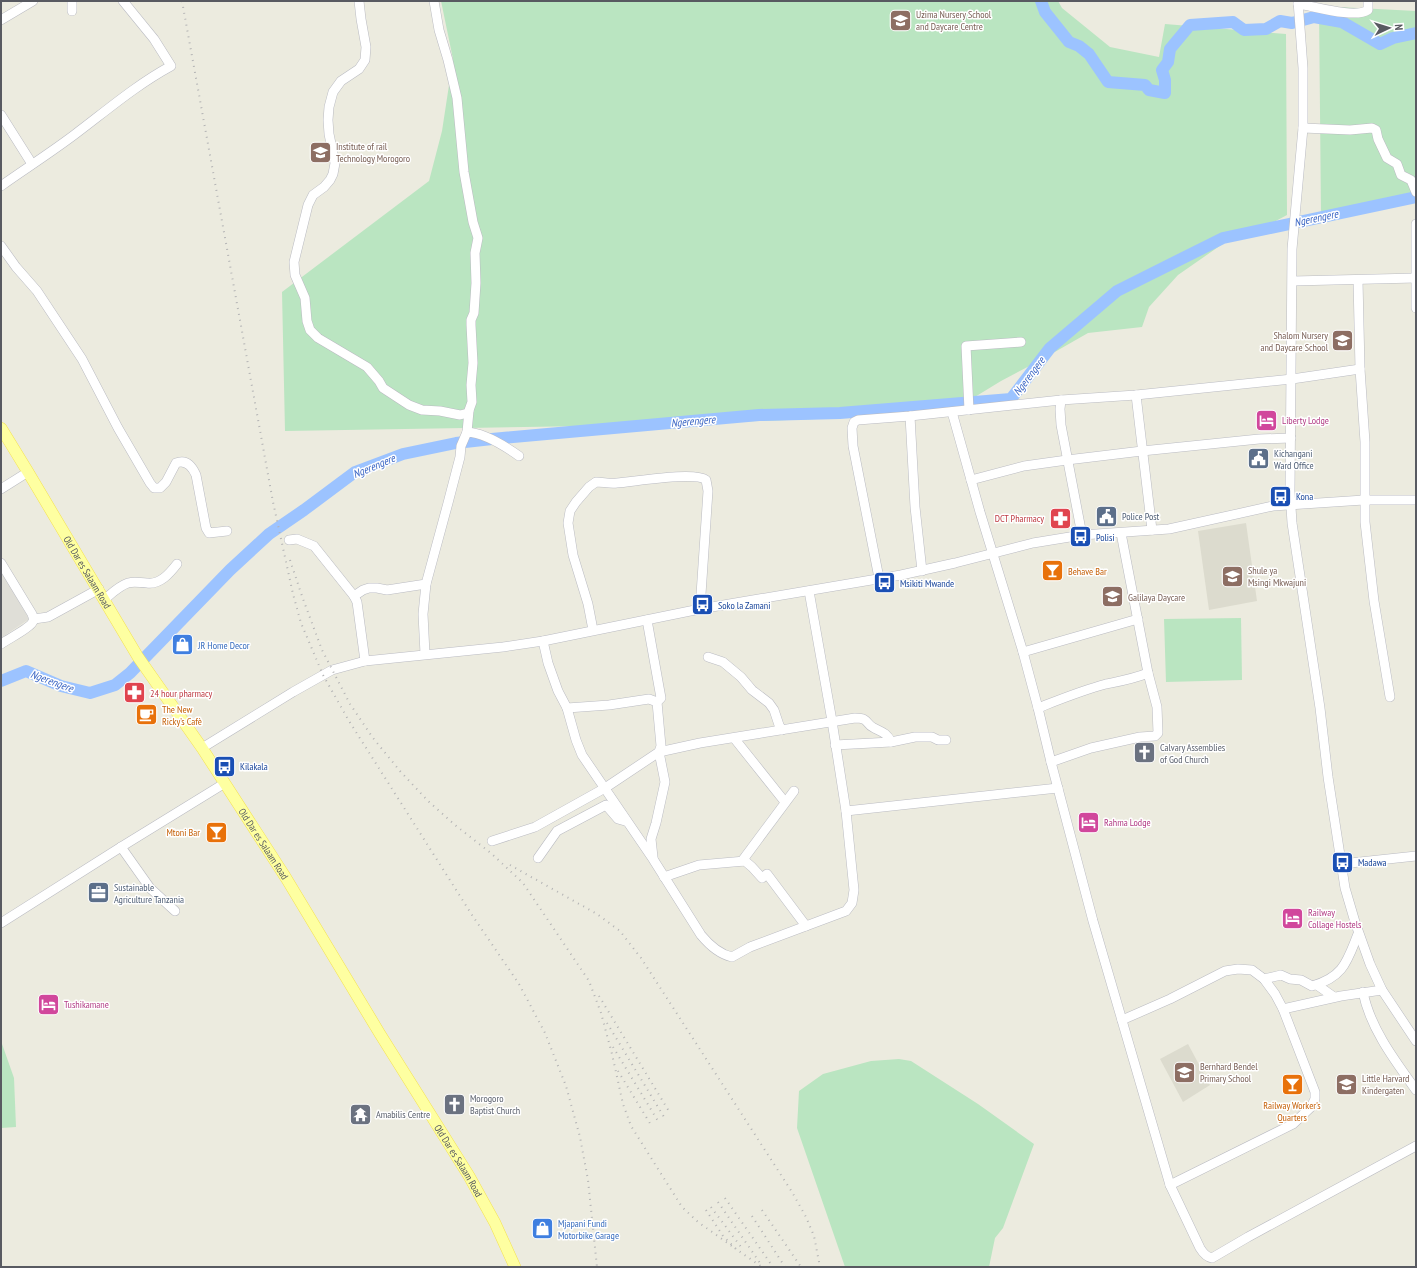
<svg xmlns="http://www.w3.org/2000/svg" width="1417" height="1268" font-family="'PT Sans Narrow',sans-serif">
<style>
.industrial{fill:#dfded7}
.education{fill:#dcdbce}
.green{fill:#bae5c1}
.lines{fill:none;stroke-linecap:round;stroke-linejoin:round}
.river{stroke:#9cc3ff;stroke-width:12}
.minor-casing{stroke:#babbc2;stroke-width:10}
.major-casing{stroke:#f5e24f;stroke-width:12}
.minor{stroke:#fff;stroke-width:9}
.major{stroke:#feffa1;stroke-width:11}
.rail{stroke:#b3b3b4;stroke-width:2;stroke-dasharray:1 5;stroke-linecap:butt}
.labels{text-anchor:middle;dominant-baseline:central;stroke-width:3;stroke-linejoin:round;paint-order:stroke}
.education-label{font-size:10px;fill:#785e54;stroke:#fff;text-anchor:start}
.hotel-label{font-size:10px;fill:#b23c85;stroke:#fff;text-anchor:start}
.service-label{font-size:10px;fill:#4e5e75;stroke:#fff;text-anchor:start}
.transit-label{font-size:10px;fill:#164399;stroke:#fff;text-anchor:start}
.health-label{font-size:10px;fill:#be3a42;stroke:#fff;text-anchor:end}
.food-label{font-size:10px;fill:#c56008;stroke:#fff;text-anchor:start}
.street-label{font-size:10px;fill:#585a61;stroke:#fff}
.shop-label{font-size:10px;fill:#366cbe;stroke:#fff;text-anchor:start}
.worship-label{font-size:10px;fill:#5b616d;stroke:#fff;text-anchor:start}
.water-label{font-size:11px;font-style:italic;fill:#3c67c5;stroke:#fff}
</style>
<rect width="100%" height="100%" fill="#ecebdf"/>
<!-- industrial -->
<polygon class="industrial" points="1,571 29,619 1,638"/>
<!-- education -->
<g class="education">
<polygon points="1246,523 1257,601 1209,610 1198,531"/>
<polygon points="1188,1044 1210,1085 1183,1102 1160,1059"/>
</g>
<!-- green -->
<g class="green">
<polygon points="441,1 1058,1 1062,8 1110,47 1159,57 1165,24 1286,34 1287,215 1272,223 1234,236 1178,275 1149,307 1142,327 1088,333 1039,361 1001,381 947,414 651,425 285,431 282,292 429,181 442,131 453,59"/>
<polygon points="1319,6 1416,11 1416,195 1381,200 1321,217"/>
<polygon points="1241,618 1242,680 1166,682 1164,619"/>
<polygon points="1,1041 14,1078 16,1127 1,1128"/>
<polygon points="899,1059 911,1061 978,1104 1034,1144 1003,1228 995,1238 989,1267 845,1267 797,1128 799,1091 823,1074 871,1061"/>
</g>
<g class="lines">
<!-- river -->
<g class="river">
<polyline points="1041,1 1045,12 1069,42 1079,46 1089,54 1108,82 1145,85 1149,90 1165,93 1165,80 1162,70 1168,62 1170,49 1190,25 1233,22 1244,30 1266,29 1280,21 1292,23 1314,17 1342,22 1380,44 1393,38 1416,33"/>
<polyline points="1,681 26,671 61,686 90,693 115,685 130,673 230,570 269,534 304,510 355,472 403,454 456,443 492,439 759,415 840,413 1011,399 1050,348 1117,291 1223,238 1416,197"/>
</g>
<defs>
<g id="minor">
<polyline points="359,1 361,19 366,47 365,60 359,69 341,81 333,92 329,107 328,120 329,134 335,163 333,174 330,180 324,187 313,195 308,205 294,262 295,275 305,298 307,321 310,330 318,338 367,367 379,381 383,388 409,405 422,410 440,411 460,415 468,413 472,402 471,385 473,363 471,325 471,320 474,313 476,283 475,253 478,238 473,222 464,172 457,98 448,60 439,30 434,1"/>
<polyline points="1298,1 1303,68 1303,128 1292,249 1290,491 1292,523 1320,708 1328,777 1345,888 1355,922 1370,964 1382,990 1416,1041"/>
<path d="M1298 4C1313 6 1355 19 1368 10V1"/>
<polyline points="72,11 72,1"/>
<polyline points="1,20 33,1"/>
<polyline points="1,115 32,164"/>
<polyline points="1303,128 1350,130 1372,128 1376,130 1378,139 1387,158 1397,164 1401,175 1411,180 1416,192"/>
<path d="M1 186C25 169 50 153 74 135 106 111 136 85 171 66L154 39 123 1"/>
<polyline points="1416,224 1416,308"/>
<path d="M1 246 16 267 37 291 82 359 118 428 150 483 154 488H160L166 482 176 463C186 459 192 466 196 475L206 528 209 533 227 531"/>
<polyline points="1358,280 1360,369 1365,442 1365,522 1374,601 1390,697"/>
<polyline points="1293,281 1416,278"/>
<polyline points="1136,395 1152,530"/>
<polyline points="1061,400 1060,409 1061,425 1082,535"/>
<polyline points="969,410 966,346 1021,342"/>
<path d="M952 412 980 512 1023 652 1038 708 1051 762 1093 921 1170 1185 1200 1248C1203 1253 1206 1257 1212 1258L1248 1237 1416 1146"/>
<polyline points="910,416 915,507 922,571"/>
<polyline points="467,432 469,411"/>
<polyline points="971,480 1024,466 1067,460 1142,451 1259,439 1291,438"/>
<polyline points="1,489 28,472"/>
<polyline points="289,540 297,539 314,546 354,596 357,602 365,661"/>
<path d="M1 563 32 614C33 617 35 620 32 623 28 629 8 639 1 644"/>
<polyline points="879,578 853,446 852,428 854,422 858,420 910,416 1061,400 1136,395 1292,379 1360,369"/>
<polyline points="354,596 363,590 369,588 377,588 387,590 426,584"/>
<path d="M105 599C112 593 119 586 128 583 135 581 140 583 147 583 160 585 170 573 177 564"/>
<polyline points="34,619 48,617 99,589"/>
<polyline points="647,620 659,687 661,698 657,702 661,746 659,752 665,782 656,823 651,839 653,857"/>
<path d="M593 630 588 604 573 555 568 523 570 511 576 502 589 487 596 482C603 482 610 484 617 483 633 482 695 471 706 480L708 491 700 609"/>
<path d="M543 641 548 663 558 691 567 708 576 740 582 755 653 859 701 935C710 946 719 954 732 957L750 947 846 911 852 903 854 890 846 811 832 721 809 591"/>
<polyline points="1023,652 1138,619"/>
<path d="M425 654 423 614 426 584 448 503 460 457 461 446 467 432C485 433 505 446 519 456"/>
<polyline points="708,657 723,662 741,677 752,690 769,703 774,710 779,725 782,730"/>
<polyline points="567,708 609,705 649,699 657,702"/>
<path d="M1038 708C1061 699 1083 690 1106 684 1121 681 1133 679 1148 673"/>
<polyline points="734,738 785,802"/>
<polyline points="835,745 891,742 915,737 932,737 938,740 946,740"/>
<polyline points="202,748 293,692 332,670 365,661 503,647 543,641 700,609 901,575 955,563 1033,543 1082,535 1169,529 1273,506 1364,500 1416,500"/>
<polyline points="1051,762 1091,748 1140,737 1155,736 1158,733 1157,707 1148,673 1121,533"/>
<polyline points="846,811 1058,788"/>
<path d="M492 841 535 827 605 788 659 752 700 743 855 718C870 718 865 724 874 728 882 732 887 733 891 742"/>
<polyline points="121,847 150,888 175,911"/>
<polyline points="538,858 557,831 606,805 618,819 625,821"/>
<polyline points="742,861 794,791"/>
<polyline points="1341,864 1416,856"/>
<polyline points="664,877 699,865 745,861 752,867 762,878 767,874 806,926"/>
<polyline points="1,923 121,847 225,783"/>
<path d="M1264 979 1281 975 1290 979 1301 980 1312 986C1344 977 1347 961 1358 934"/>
<polyline points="1317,985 1334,997"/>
<path d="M1363 992C1370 1028 1395 1061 1416 1090"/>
<polyline points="1283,1009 1341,996 1382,990"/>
<polyline points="1122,1020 1170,999 1225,971 1238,969 1252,970 1264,979 1275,994 1283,1009 1315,1092 1315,1099 1311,1107 1293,1124 1170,1185"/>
</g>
<g id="major">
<path id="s1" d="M1 428 28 472 138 657 202 748 286 878 380 1034 469 1176 495 1223 515 1267"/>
</g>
</defs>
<!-- minor casing -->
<use href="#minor" class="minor-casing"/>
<!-- major casing -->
<use href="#major" class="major-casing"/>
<!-- minor -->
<use href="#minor" class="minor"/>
<!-- major -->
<use href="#major" class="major"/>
<!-- rail -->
<g class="rail">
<polyline points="182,1 273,502 293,594 301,623 323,675 349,721 472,915 519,984 545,1033 566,1086 580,1137 588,1180 597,1267"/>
<polyline points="290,560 303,599 322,650 350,704 373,738 400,771 428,801 455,825 492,854 523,883 589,981 601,1013 612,1054 623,1104 631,1126 682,1207 698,1222 736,1249"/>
<polyline points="510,865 597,914 620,931 641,958 792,1192 806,1217 814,1236 820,1267"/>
<polyline points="599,996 670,1113"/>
<polyline points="607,1023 664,1117"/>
<polyline points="613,1047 658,1121"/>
<polyline points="618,1071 651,1125"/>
<polyline points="725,1198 773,1267"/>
<polyline points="718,1202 760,1263"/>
<polyline points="711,1207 741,1247"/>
<polyline points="706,1210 723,1236 736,1249 762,1267"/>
<polyline points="762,1210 801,1267"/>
<polyline points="752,1216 785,1267"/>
</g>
</g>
<!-- icons -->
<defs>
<symbol id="school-square" viewBox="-11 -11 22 22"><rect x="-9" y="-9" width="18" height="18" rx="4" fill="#8d6e63" stroke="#fff"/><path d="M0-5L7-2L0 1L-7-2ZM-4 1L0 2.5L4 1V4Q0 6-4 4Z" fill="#fff"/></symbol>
<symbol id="university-square" viewBox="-11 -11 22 22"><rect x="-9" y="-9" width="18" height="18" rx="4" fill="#8d6e63" stroke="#fff"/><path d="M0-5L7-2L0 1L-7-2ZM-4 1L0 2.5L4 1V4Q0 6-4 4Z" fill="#fff"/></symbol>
<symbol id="hotel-square" viewBox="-11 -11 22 22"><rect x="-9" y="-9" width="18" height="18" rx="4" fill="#d1479c" stroke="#fff"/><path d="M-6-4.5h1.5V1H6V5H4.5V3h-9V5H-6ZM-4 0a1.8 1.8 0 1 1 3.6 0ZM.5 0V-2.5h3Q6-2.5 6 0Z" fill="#fff"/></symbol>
<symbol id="civic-square" viewBox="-11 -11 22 22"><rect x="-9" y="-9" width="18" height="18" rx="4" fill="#5c6f8a" stroke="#fff"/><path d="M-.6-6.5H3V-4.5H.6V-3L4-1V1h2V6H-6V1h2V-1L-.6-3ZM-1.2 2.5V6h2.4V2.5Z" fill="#fff"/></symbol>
<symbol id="bus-square" viewBox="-11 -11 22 22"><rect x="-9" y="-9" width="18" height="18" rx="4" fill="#1a4fb4" stroke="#fff"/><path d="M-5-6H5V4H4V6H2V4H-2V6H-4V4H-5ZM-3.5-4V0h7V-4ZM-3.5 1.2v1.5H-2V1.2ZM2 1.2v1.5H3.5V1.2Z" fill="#fff"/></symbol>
<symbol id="pharmacy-square" viewBox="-11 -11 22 22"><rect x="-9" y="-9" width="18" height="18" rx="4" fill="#e0444e" stroke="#fff"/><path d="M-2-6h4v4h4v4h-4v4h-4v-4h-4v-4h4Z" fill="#fff"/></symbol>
<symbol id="bar-square" viewBox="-11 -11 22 22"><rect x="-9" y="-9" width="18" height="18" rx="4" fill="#e8710a" stroke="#fff"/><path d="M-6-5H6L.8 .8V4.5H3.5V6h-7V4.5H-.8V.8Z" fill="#fff"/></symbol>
<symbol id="shop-square" viewBox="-11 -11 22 22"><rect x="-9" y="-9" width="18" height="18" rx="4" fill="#3f7fe0" stroke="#fff"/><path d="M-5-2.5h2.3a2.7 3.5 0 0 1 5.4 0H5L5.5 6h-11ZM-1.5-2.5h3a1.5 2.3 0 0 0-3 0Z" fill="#fff"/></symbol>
<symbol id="cafe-square" viewBox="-11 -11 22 22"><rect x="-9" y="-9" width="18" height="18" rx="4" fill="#e8710a" stroke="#fff"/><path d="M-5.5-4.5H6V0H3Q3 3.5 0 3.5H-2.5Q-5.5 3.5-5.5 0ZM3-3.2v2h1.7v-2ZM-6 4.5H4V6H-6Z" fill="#fff"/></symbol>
<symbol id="church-square" viewBox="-11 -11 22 22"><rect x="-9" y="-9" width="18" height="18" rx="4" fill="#6b7280" stroke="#fff"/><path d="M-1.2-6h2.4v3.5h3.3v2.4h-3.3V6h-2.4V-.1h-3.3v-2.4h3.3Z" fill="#fff"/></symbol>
<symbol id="office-square" viewBox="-11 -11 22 22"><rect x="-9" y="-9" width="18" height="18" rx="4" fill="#5c6f8a" stroke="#fff"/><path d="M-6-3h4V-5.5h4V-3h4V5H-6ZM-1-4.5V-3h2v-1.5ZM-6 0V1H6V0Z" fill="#fff"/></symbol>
<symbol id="temple-square" viewBox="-11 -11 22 22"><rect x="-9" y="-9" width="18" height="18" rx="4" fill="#6b7280" stroke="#fff"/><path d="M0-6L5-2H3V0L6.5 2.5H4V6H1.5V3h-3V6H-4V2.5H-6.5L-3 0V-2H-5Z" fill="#fff"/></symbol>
</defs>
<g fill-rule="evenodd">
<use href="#school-square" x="888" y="8" width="25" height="25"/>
<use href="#university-square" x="308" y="140" width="25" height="25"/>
<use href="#school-square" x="1330" y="328" width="25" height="25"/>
<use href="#hotel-square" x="1254" y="408" width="25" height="25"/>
<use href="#civic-square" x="1246" y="446" width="25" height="25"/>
<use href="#bus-square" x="1268" y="484" width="25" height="25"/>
<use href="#civic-square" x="1094" y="504" width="25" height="25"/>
<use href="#pharmacy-square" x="1048" y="506" width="25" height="25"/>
<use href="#bus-square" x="1068" y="524" width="25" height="25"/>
<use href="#bar-square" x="1040" y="558" width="25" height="25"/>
<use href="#school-square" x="1220" y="564" width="25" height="25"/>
<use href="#bus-square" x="872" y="570" width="25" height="25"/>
<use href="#school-square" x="1100" y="584" width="25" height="25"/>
<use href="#bus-square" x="690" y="592" width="25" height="25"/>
<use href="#shop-square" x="170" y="632" width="25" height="25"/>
<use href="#pharmacy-square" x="122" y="680" width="25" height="25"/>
<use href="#cafe-square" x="134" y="702" width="25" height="25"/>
<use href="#church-square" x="1132" y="740" width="25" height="25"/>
<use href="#bus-square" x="212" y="754" width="25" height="25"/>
<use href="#hotel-square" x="1076" y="810" width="25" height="25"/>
<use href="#bar-square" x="204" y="820" width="25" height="25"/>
<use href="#bus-square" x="1330" y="850" width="25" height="25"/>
<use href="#office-square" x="86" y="880" width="25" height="25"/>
<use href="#hotel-square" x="1280" y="906" width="25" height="25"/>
<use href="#hotel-square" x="36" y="992" width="25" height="25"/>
<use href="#school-square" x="1172" y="1060" width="25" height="25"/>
<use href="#school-square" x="1334" y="1072" width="25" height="25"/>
<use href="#bar-square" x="1280" y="1072" width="25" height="25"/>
<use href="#church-square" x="442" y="1092" width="25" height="25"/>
<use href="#temple-square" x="348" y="1102" width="25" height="25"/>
<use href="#shop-square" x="530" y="1216" width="25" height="25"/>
</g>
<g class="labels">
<!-- education labels -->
<g class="education-label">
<text x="916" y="14">Uzima Nursery School<tspan x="916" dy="12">and Daycare Centre</tspan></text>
<text x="336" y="146">Institute of rail<tspan x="336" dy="12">Technology Morogoro</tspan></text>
<text x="1328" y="335" text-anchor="end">Shalom Nursery<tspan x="1328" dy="12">and Daycare School</tspan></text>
<text x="1248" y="570">Shule ya<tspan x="1248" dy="12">Msingi Mkwajuni</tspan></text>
<text x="1128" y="597">Galilaya Daycare</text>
<text x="1200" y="1066">Bernhard Bendel<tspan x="1200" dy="12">Primary School</tspan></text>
<text x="1362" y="1078">Little Harvard<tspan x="1362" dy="12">Kindergaten</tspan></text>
</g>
<!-- hotel labels -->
<g class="hotel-label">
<text x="1282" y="420">Liberty Lodge</text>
<text x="1104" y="822">Rahma Lodge</text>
<text x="1308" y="912">Railway<tspan x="1308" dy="12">Collage Hostels</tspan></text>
<text x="64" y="1004">Tushikamane</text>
</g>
<!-- service labels -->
<g class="service-label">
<text x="1274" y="453">Kichangani<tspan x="1274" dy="12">Ward Office</tspan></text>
<text x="1122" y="516">Police Post</text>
<text x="114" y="887">Sustainable<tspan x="114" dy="12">Agriculture Tanzania</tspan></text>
</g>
<!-- transit labels -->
<g class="transit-label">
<text x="1296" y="496">Kona</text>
<text x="1096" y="537">Polisi</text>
<text x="900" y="583">Msikiti Mwande</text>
<text x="718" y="605">Soko la Zamani</text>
<text x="240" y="766">Kilakala</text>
<text x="1358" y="862">Madawa</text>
</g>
<!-- health labels -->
<g class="health-label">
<text x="1044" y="518">DCT Pharmacy</text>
<text x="150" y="693" text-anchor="start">24 hour pharmacy</text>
</g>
<!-- food labels -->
<g class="food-label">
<text x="1068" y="571">Behave Bar</text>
<text x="162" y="709">The New<tspan x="162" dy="12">Ricky’s Cafè</tspan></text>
<text x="200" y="832" text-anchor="end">Mtoni Bar</text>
<text x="1292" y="1105" text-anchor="middle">Railway Worker's<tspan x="1292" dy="12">Quarters</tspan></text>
</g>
<!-- street labels -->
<g class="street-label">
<text stroke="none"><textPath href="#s1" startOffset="168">Old Dar es Salaam Road</textPath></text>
<text stroke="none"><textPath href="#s1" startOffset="492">Old Dar es Salaam Road</textPath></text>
<text stroke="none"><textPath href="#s1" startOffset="864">Old Dar es Salaam Road</textPath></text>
</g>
<!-- shop labels -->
<g class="shop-label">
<text x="198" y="645">JR Home Decor</text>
<text x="558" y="1223">Mjapani Fundi<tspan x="558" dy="12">Motorbike Garage</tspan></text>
</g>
<!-- worship labels -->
<g class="worship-label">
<text x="1160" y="747">Calvary Assemblies<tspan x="1160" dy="12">of God Church</tspan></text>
<text x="470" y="1098">Morogoro<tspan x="470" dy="12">Baptist Church</tspan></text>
<text x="376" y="1114">Amabilis Centre</text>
</g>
<!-- water labels -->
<g class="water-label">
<text transform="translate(1316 218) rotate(-12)">Ngerengere</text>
<text transform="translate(1029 376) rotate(-53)">Ngerengere</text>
<text transform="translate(693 421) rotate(-5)">Ngerengere</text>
<text transform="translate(374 466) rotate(-23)">Ngerengere</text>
<text transform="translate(52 681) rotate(20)">Ngerengere</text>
</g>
</g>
<!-- border -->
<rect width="1417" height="1268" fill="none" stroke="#585a61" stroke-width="4"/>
<!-- north arrow -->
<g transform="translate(1389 28) rotate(86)" stroke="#ffffff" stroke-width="3" paint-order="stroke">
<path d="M0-3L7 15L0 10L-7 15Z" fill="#585a61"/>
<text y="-6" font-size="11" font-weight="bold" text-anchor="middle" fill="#585a61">N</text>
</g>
</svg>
